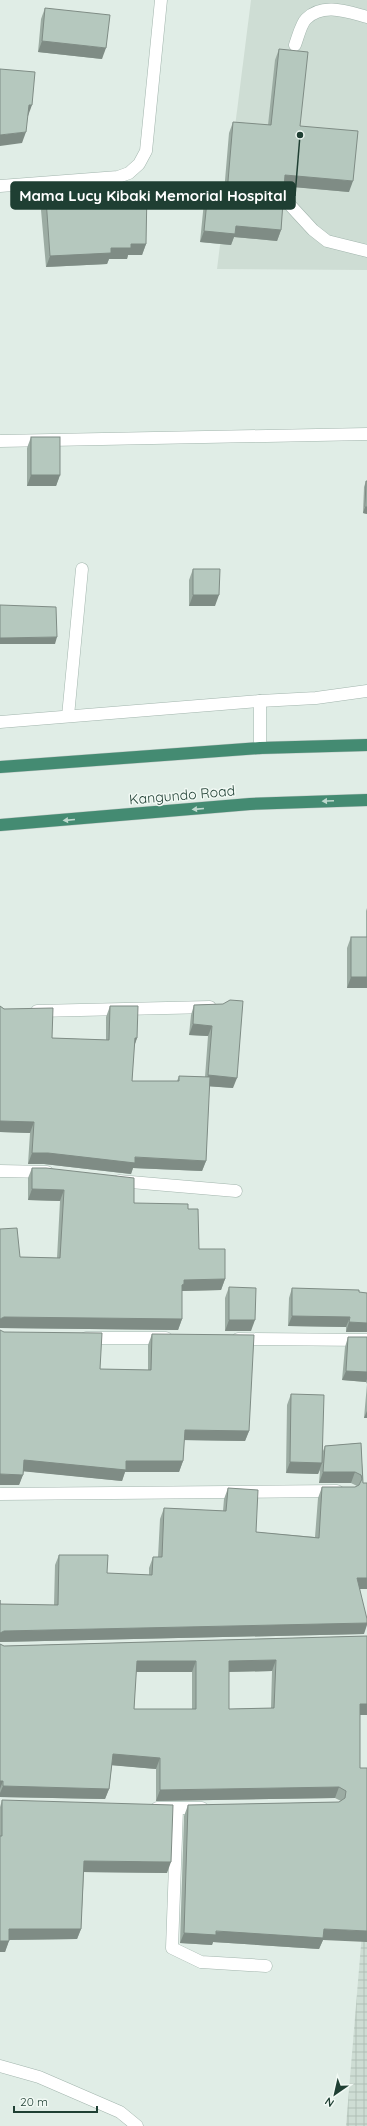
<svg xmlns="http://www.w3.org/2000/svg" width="367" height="2126" font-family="Quicksand,sans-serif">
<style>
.built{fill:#ceddd4}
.industrial{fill:url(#industrial-grid)}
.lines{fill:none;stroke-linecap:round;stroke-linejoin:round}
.service-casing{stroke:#a2b5ad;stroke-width:13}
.minor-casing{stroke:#a2b5ad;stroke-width:13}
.trunk-casing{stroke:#c0c9c6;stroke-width:13}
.service{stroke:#fff;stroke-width:12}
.minor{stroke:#fff;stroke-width:12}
.trunk{stroke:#448b72;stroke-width:12}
.wall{fill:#9caca3;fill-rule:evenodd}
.shaded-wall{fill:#7f8c85}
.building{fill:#b5c8be;stroke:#7f8c85;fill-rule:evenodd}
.oneway{fill:#bdd8cd}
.labels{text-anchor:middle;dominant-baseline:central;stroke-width:3;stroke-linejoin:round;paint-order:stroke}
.street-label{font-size:14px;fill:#1f3f33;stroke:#f1f9f4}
.leader{fill:none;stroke:#1f3f33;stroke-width:1.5}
.callout-dot{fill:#1f3f33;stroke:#f1f9f4;stroke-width:1.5}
.callout{fill:#1f3f33;stroke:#1f3f33;stroke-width:1.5}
.callout-label{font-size:15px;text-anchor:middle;font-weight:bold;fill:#fff}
</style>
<defs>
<pattern id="industrial-grid" width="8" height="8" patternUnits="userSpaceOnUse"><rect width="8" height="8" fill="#ceddd4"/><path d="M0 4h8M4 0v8" fill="none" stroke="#b0bfb6"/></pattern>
</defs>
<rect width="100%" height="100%" fill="#e0ede6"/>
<!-- built -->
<polygon class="built" points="251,0 367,0 367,270 217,269"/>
<!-- industrial -->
<polygon class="industrial" points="367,1873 367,2126 346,2126"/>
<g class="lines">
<defs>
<g id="service">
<path d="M295 45C298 37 301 24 306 19 323 2 348 12 367 17"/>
<polyline points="289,204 313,230 327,241 367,251"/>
<polyline points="0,441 367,434"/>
<polyline points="68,716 82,569"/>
<polyline points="0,722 260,701"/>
<polyline points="260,748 260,701 316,698 367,691"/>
<polyline points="177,1809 172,1948 201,1962 266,1966"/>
<polyline points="0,2066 39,2077 120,2112 137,2126"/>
</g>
<g id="minor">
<polyline points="0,186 118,177 129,173 139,164 146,151 161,0"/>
<polyline points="37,1011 210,1007"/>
<polyline points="0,1171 47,1172"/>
<polyline points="119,1181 236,1191"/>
<polyline points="86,1338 166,1338"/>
<polyline points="238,1339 367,1340"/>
<polyline points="0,1494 337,1491"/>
<polyline points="157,1808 202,1808"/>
</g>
<g id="trunk">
<polyline points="0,767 260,748 367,745"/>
<polyline points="0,825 250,804 367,800"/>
</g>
</defs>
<!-- service casing -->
<use href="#service" class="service-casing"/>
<!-- minor casing -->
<use href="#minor" class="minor-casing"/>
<!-- trunk casing -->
<use href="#trunk" class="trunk-casing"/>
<!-- service -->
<use href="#service" class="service"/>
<!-- minor -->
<use href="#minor" class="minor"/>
<!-- trunk -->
<use href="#trunk" class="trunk"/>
</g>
<!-- wall -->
<g class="wall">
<polygon points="45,8 102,59 38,52 41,19"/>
<polygon points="279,49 300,126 349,192 284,186 281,230 277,241 234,237 231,245 200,242 204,202 208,191 224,192 229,133 233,122 268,125 275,60"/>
<polygon points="113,189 146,244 142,255 128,255 127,259 109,259 107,264 46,267 41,210 46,199 89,195 91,192 112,191"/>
<polygon points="31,437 60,475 56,486 27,486 27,448"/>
<polygon points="366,481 367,514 363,513 364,487"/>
<polygon points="193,569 215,606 189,606 189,580"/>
<polygon points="367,908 367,988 347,988 347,948 351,937 366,937 366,911"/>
<polygon points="223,1004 233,1088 209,1086 206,1161 202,1171 133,1168 131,1174 44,1164 28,1164 30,1133 0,1132 0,1006 52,1038 106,1040 106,1017 110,1006 137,1038 134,1047 132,1081 177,1081 179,1076 205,1077 208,1036 189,1035 191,1015 194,1005"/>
<polygon points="32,1168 134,1203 188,1209 199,1249 225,1279 221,1290 182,1291 182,1319 178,1330 0,1328 20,1257 57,1258 60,1201 28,1200 28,1178"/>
<polygon points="229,1287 251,1331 225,1331 225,1298"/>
<polygon points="292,1288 367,1293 367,1332 346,1332 346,1327 288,1326 289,1298"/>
<polygon points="152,1334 249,1431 245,1441 184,1440 183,1461 179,1472 125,1472 122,1481 24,1471 19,1485 0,1485 100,1369 148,1370 148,1345"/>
<polygon points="348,1337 367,1337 367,1418 364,1418 367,1384 366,1382 342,1380 345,1347"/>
<polygon points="291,1394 323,1451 325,1446 361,1443 363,1483 360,1589 364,1634 0,1642 0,1600 0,1604 54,1605 55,1565 59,1555 107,1573 149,1575 149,1568 153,1557 158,1557 160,1519 164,1508 223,1511 224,1499 228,1488 256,1532 315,1537 318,1498 322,1487 355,1487 357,1486 351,1483 319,1483 320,1470 318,1474 286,1473 287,1405"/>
<path d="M367 1636V1715H360L323 1940 319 1949 213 1942 212 1945 180 1943 184 1816 188 1805 339 1802 341 1801 335 1798 156 1801V1769L112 1765 109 1789 105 1799 0 1797V1644L4 1646ZM272 1671 271 1708 229 1709V1672ZM136 1672H192V1709H134Z"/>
<polygon points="2,1800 167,1873 84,1872 81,1929 77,1939 9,1940 5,1952 0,1952 0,1807"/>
</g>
<!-- shaded-wall -->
<g class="shaded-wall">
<polygon points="42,41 106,48 102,59 38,52"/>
<polygon points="29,105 32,105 28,116 25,116"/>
<polygon points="26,132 22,143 0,146 0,135"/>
<polygon points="285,175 353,181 349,192 281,186"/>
<polygon points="236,226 281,230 277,241 234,237 231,245 200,242 204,231"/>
<polygon points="131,244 146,244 142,255 128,255 127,259 109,259 107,264 46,267 50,256"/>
<polygon points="31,475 60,475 56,486 27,486"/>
<polygon points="365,507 367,507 367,514 363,513"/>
<polygon points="193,595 219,595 215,606 189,606"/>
<polygon points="57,637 55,644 0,644 0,638"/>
<polygon points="351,977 367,977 367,988 347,988"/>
<polygon points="193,1024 212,1026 208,1036 189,1035"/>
<polygon points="135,1038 137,1038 133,1049"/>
<polygon points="208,1075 237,1078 233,1088 204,1086"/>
<polygon points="0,1121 34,1122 30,1133 0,1132"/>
<polygon points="32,1153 48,1153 206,1161 202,1171 133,1168 131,1174 44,1164 28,1164"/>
<polygon points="32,1189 64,1190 60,1201 28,1200"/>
<polygon points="225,1279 221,1290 182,1291 178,1295 184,1280"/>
<polygon points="292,1316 350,1317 346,1327 288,1326"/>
<polygon points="4,1317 182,1319 178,1330 0,1328 0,1319"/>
<polygon points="229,1320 255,1320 251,1331 225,1331"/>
<polygon points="349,1322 367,1323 367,1332 346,1332"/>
<polygon points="346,1371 367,1372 367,1379 366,1382 342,1380"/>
<polygon points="367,1411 367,1418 364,1418"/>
<polygon points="185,1430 249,1431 245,1441 181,1440"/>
<polygon points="24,1460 126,1461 183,1461 179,1472 125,1472 122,1481 20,1471"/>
<polygon points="290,1462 322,1463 318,1474 286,1473"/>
<polygon points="323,1472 355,1472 351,1483 319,1483"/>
<polygon points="0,1474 23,1475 19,1485 0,1485"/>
<polygon points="357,1578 367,1578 367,1589 353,1589"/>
<polygon points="367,1623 367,1625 364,1634 0,1642 0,1633 4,1631"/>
<polygon points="276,1660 272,1671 225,1672 229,1661"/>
<polygon points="137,1661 196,1661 192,1672 133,1672"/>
<polygon points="360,1704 367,1704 367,1715 356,1715"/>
<polygon points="113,1754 160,1758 156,1769 109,1765"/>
<polygon points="0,1781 3,1781 0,1789"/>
<polygon points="3,1786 109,1789 105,1799 0,1797 0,1793"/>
<polygon points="339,1787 335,1798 156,1801 160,1790"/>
<polygon points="84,1861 171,1862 167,1873 80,1872"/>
<polygon points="9,1929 81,1929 77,1939 5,1940"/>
<polygon points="324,1929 367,1931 367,1942 323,1940 319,1949 213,1942 212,1945 180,1943 184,1933"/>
<polygon points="0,1941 9,1941 5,1952 0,1952"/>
</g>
<!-- building -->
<g class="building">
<polygon points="45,8 110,15 106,48 42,41"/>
<polygon points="279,49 308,52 300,126 358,131 353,181 285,175 281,230 236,226 235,234 204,231 208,191 227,193 233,122 271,125"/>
<polygon points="0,69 35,72 32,105 29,105 26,132 0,135"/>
<polygon points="113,189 147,190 146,244 131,244 131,248 111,248 111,253 50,256 46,199 91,195 91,192 113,191"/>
<rect x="31" y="437" width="29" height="38"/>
<polygon points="366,481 367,481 367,507 365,507"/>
<polygon points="193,569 220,569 219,595 193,595"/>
<polygon points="0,605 56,607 57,637 0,638"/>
<rect x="351" y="937" width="16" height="40"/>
<polygon points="230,1000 243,1001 237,1078 208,1075 212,1026 193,1024 194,1005 223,1004"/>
<polygon points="0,1006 4,1009 53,1008 52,1038 109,1040 110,1006 138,1006 137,1038 135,1038 132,1081 179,1081 179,1076 210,1077 206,1161 135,1157 135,1163 48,1153 32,1153 34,1122 0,1121"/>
<polygon points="32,1168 46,1168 134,1178 134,1203 188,1204 188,1209 198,1209 199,1249 225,1249 225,1279 184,1280 184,1284 182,1285 182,1319 4,1317 0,1319 0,1229 17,1228 20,1257 60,1258 64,1190 32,1189"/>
<polygon points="229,1287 256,1288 255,1320 229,1320"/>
<polygon points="292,1288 359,1290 359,1292 367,1293 367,1323 349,1322 350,1317 292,1316"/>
<polygon points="0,1330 4,1332 102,1333 100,1369 151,1370 152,1334 254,1335 249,1431 185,1430 183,1461 126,1461 126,1470 24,1460 23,1475 0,1474"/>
<polygon points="348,1337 367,1337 367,1372 346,1371"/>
<polygon points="291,1394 324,1395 322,1463 290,1462"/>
<polygon points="361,1443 363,1483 367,1483 367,1578 357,1578 367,1619 367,1623 4,1631 0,1633 0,1600 0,1604 58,1605 59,1555 108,1555 107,1573 152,1575 153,1557 162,1557 164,1508 226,1511 228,1488 258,1490 256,1532 319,1538 322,1487 355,1487 359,1485 362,1479 361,1475 355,1472 323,1472 325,1446"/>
<path d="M367 1636V1704H360V1768H367V1931L324 1929 323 1938 216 1931V1935L184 1933 188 1805 339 1802 345 1798 346 1791 339 1787 160 1790V1758L113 1754 109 1789 3 1786V1781H0V1644L4 1646ZM276 1660 274 1708 229 1709V1661ZM137 1661H196V1709H134Z"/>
<polygon points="2,1800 173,1805 171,1862 84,1861 81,1929 9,1929 9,1941 0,1941 0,1836 2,1836"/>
</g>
<!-- one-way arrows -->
<defs><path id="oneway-solid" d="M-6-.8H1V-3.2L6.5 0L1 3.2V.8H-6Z"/></defs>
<g class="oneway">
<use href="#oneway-solid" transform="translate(328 801) rotate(178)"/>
<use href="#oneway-solid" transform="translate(198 809) rotate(175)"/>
<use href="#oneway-solid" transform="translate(69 820) rotate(175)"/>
</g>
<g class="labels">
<!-- street labels -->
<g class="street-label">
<text transform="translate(182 795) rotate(-5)">Kangundo Road</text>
</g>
</g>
<!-- callouts -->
<path class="leader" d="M300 135L295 196"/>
<circle class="callout-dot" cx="300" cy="135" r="4"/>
<rect class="callout" x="11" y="182" width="284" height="27" rx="4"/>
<g class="callout-label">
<text x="153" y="201">Mama Lucy Kibaki Memorial Hospital</text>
</g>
<!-- north arrow -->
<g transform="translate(335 2094) rotate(214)" stroke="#f1f9f4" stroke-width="3" paint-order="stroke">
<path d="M0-3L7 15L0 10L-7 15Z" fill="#1f3f33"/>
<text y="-6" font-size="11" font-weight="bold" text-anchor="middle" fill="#1f3f33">N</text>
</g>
<!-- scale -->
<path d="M14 2106v6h83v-6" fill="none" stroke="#1f3f33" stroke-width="2"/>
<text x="20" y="2106" font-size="12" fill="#1f3f33" stroke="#f1f9f4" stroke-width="3" paint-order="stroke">20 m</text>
</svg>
